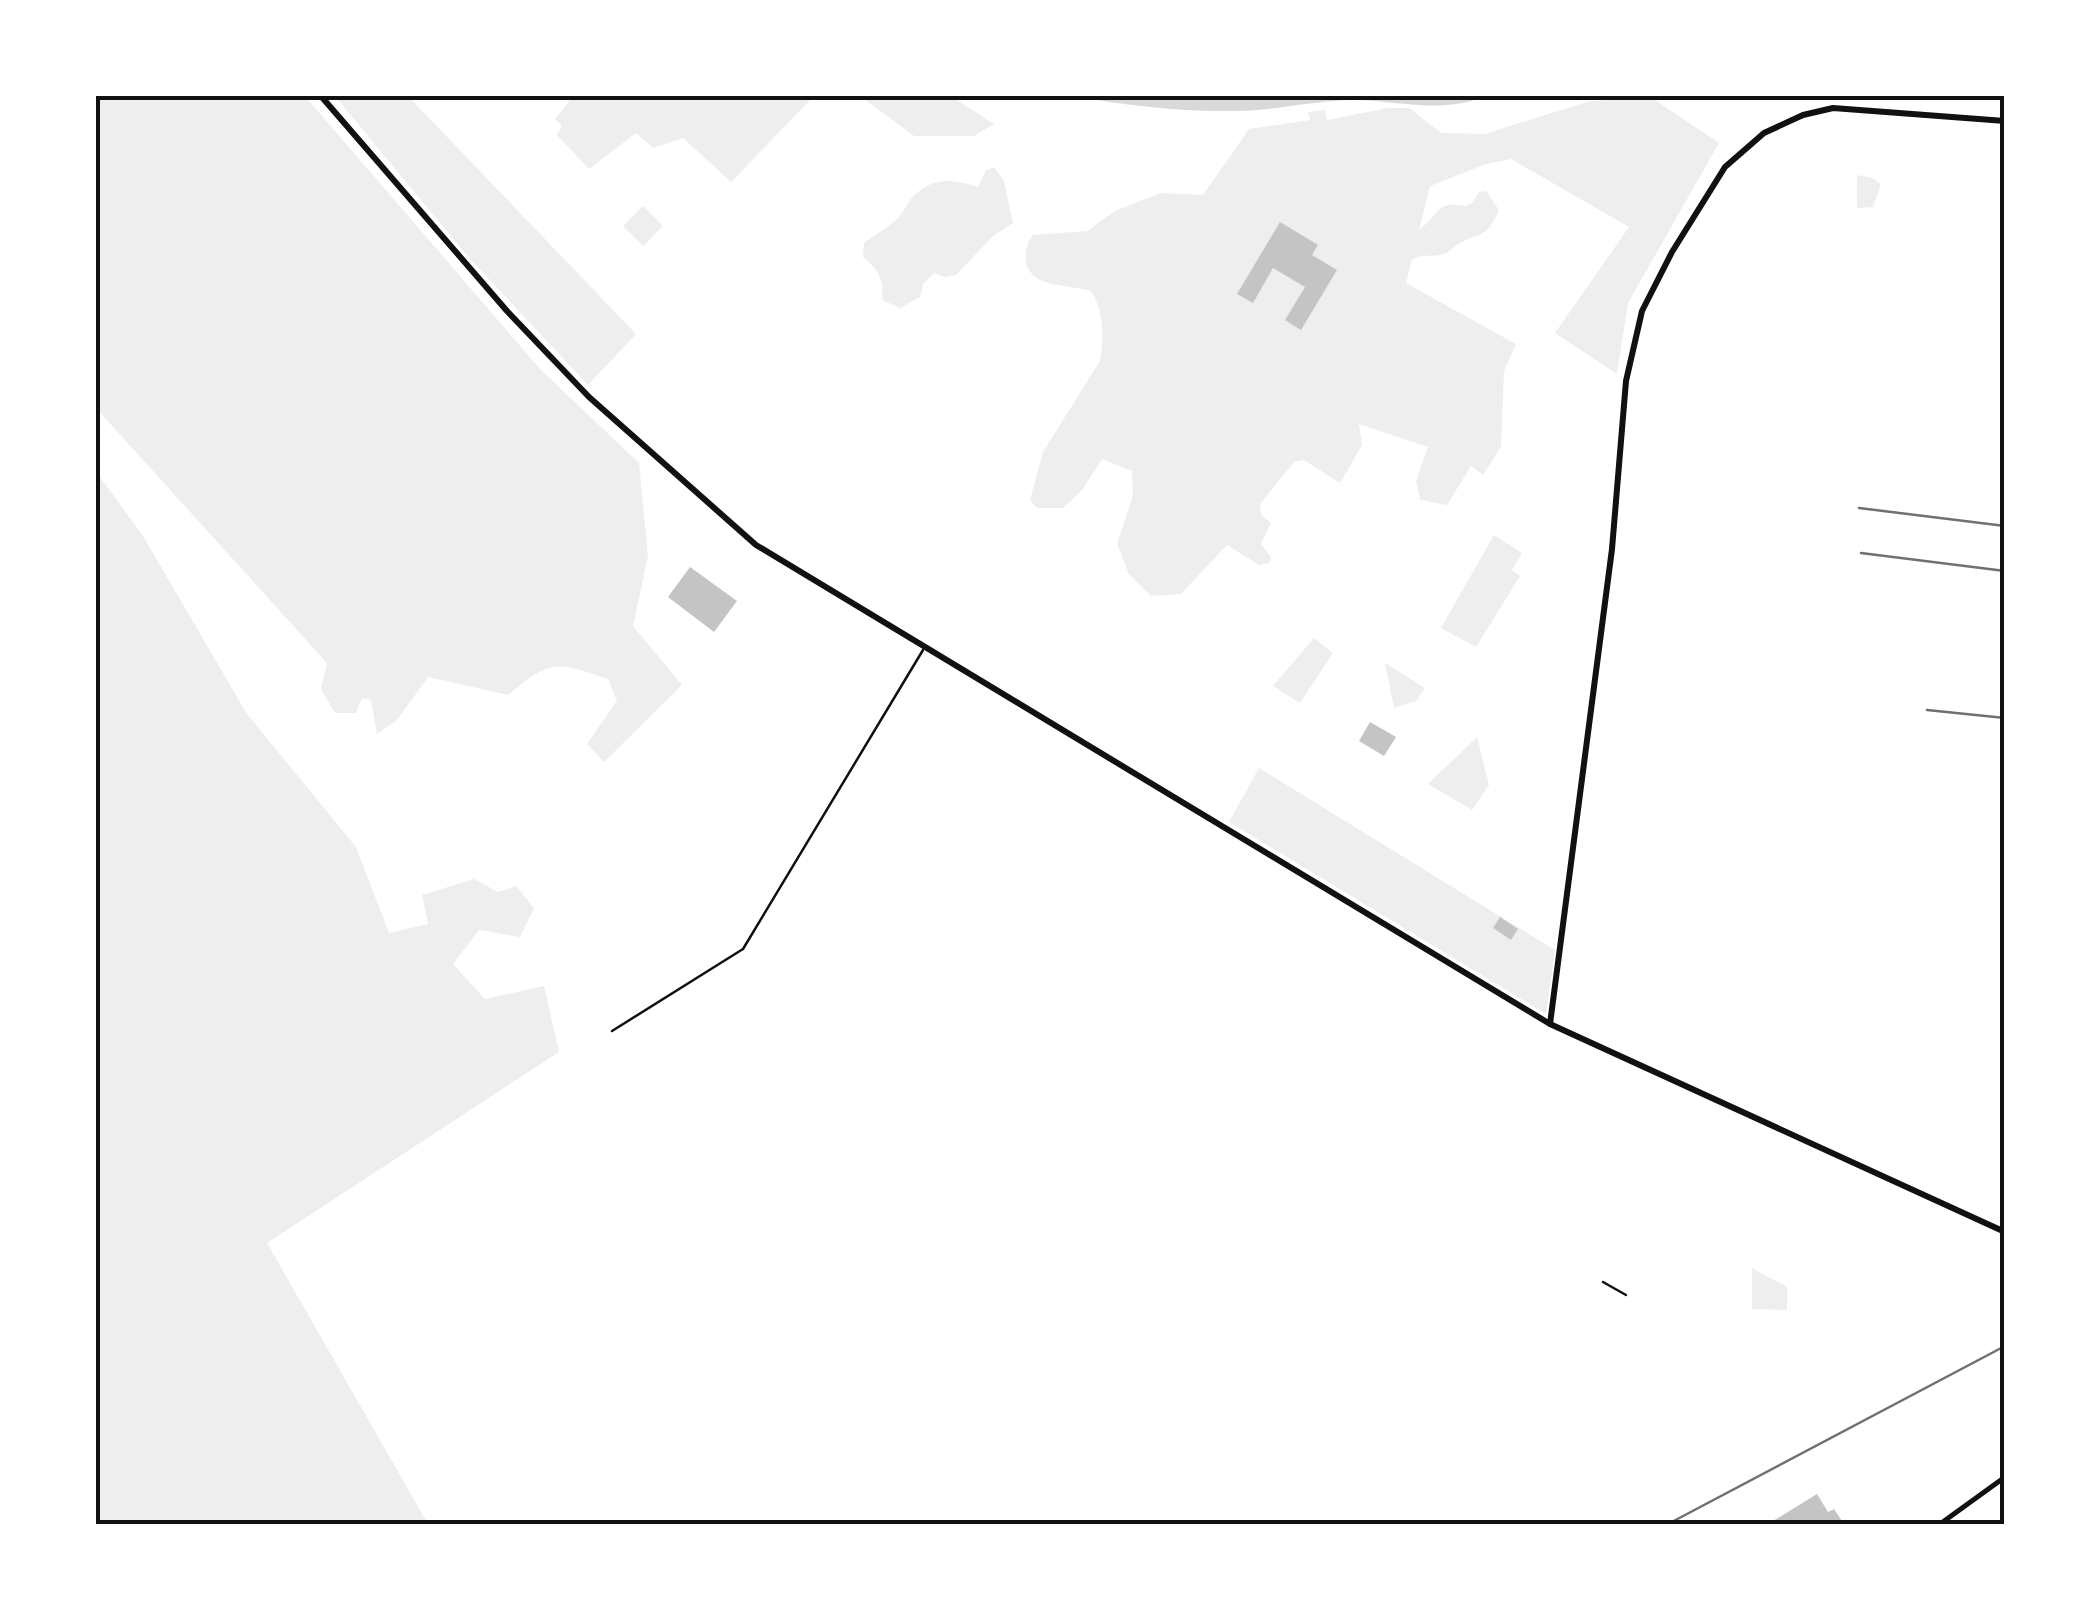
<svg xmlns="http://www.w3.org/2000/svg" width="2100" height="1619" font-family="'Alegreya Sans',sans-serif">
<style>
.green{fill:#eee}
.water{fill:#d9d9d9}
.building{fill:#c4c4c4}
.lines{fill:none;stroke-linecap:round;stroke-linejoin:round}
.service{stroke:#111;stroke-width:2.5}
.minor{stroke:#111;stroke-width:5}
.tertiary{stroke:#111;stroke-width:6}
.rail{stroke:#707070;stroke-width:2.5}
.neatline{fill:none;stroke:#111;stroke-width:4}
</style>
<rect width="100%" height="100%" fill="#fff"/>
<!-- green -->
<g class="green">
<path d="M95 95H304L540 369 639 463 648 556 633 626 682 685 604 762 587 744 617 701 608 679C557 661 550 659 508 695L428 677 397 720 377 734 371 700 362 698 356 713H335L321 689 327 663 95 407Z"/>
<polygon points="334,95 407,95 636,334 588,385 470,259"/>
<polygon points="574,95 815,95 731,182 683,138 653,148 636,133 589,169 557,135 562,126 555,119"/>
<polygon points="859,95 949,95 994,124 974,136 914,136"/>
<path d="M1652 98 1719 143 1628 303 1617 374 1555 333 1629 227 1511 159 1486 164 1430 186 1419 230C1442 213 1433 201 1466 206L1472 203 1479 192 1486 191 1499 210C1486 241 1479 231 1457 245 1449 250 1453 251 1443 254 1432 258 1423 253 1412 259L1406 283 1516 344 1504 371 1501 447 1483 475 1471 466 1447 505 1420 500 1416 481 1428 447 1359 424 1362 445 1340 483 1304 460 1294 462 1260 504 1261 515 1271 523 1261 544 1271 557 1270 563 1259 565 1227 545 1181 594 1151 596 1129 574 1117 544 1133 495 1132 471 1102 459 1082 490 1063 508H1037L1030 500 1043 452 1100 361C1104 338 1104 311 1091 291 1076 286 1054 287 1040 280 1022 271 1022 249 1033 235L1087 231 1115 211 1161 193 1203 195 1249 129 1310 120 1308 112 1325 110 1327 120 1388 108H1409L1441 133 1485 134 1590 101Z"/>
<path d="M994 167 1004 181 1013 223 993 236 956 275 944 277 934 273 923 284 920 297 900 308 882 300C884 279 879 270 863 257L864 243C874 235 888 228 897 219 903 214 906 205 911 199 932 176 951 179 978 187L986 170Z"/>
<polygon points="1857,175 1872,178 1881,184 1873,207 1857,208"/>
<polygon points="643,206 663,226 643,246 623,226"/>
<polygon points="95,470 143,536 247,714 356,847 389,933 428,924 422,895 474,879 498,892 516,886 534,908 520,937 479,930 453,964 485,999 544,986 559,1052 267,1243 428,1524 95,1524"/>
<polygon points="1494,535 1522,553 1512,570 1520,576 1476,647 1441,628"/>
<polygon points="1314,638 1333,653 1300,703 1273,686"/>
<polygon points="1385,663 1425,688 1416,701 1394,708"/>
<polygon points="1477,737 1489,785 1472,810 1428,784"/>
<polygon points="1259,768 1555,950 1546,1014 1229,822"/>
<polygon points="1752,1268 1787,1287 1787,1310 1752,1309"/>
</g>
<!-- water -->
<path class="water" d="M1067 95H1488C1445 114 1404 102 1359 100 1318 99 1277 111 1236 111 1179 112 1123 105 1067 95Z"/>
<!-- building -->
<g class="building">
<polygon points="1280,222 1318,245 1312,255 1337,270 1301,330 1285,320 1305,287 1273,268 1253,303 1237,294"/>
<polygon points="690,567 737,601 714,632 668,597"/>
<polygon points="1370,722 1396,737 1384,756 1359,741"/>
<polygon points="1500,917 1518,929 1511,940 1493,928"/>
<polygon points="1817,1494 1828,1512 1834,1509 1844,1524 1768,1524"/>
</g>
<g class="lines">
<!-- service -->
<g class="service">
<polyline points="612,1031 743,949 923,650"/>
<polyline points="1603,1282 1626,1295"/>
</g>
<!-- minor -->
<polyline class="minor" points="1940,1524 2005,1477"/>
<!-- tertiary -->
<g class="tertiary">
<polyline points="320,95 507,311 589,397 756,545 1550,1024 2005,1232"/>
<polyline points="1550,1024 1612,549 1626,381 1642,311 1672,252 1725,167 1764,133 1803,115 1833,108 2005,121"/>
</g>
<!-- rail -->
<g class="rail">
<polyline points="1859,508 2005,526"/>
<polyline points="1861,553 2005,571"/>
<polyline points="1927,710 2005,718"/>
<polyline points="1668,1524 2005,1346"/>
</g>
</g>
<!-- border -->
<rect width="2100" height="1619" fill="none" stroke="#ffffff" stroke-width="195"/>
<rect x="98" y="98" width="1904" height="1424" class="neatline"/>
</svg>
